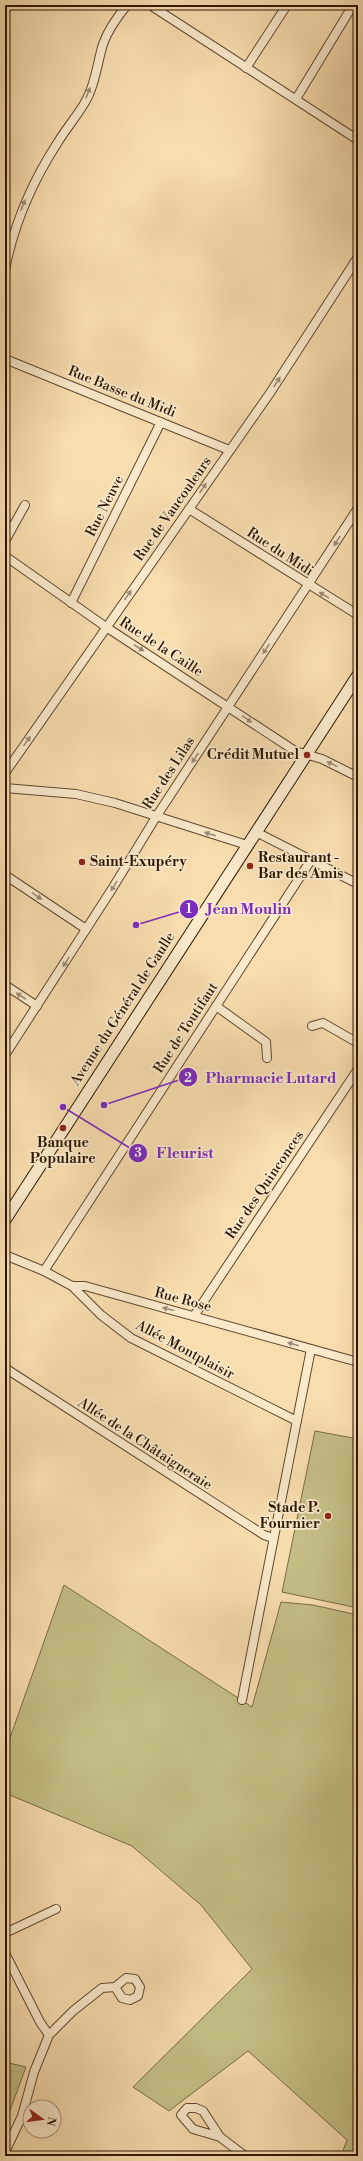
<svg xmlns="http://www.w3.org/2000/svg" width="363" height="2161" font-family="'Libre Bodoni',serif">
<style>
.green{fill:#c4bf86;stroke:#796b44}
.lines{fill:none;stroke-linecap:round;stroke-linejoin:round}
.minor-casing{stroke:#60482e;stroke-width:10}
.secondary-casing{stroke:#2e1703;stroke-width:13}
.minor{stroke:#fae9cb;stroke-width:8}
.secondary{stroke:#fae9cb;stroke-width:11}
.oneway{fill:#9e8a71}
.poi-dot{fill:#8f2418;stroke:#fae9cb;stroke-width:1.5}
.labels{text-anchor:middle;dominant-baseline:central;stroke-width:3.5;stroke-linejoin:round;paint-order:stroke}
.street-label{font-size:14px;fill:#2e1703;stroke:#fae9cb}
.poi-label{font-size:14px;font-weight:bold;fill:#2e1703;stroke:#fae9cb;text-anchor:end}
.leader{fill:none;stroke:#7b2cbf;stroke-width:1.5}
.callout-dot{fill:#7b2cbf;stroke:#fae9cb;stroke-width:1.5}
.mark-label{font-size:12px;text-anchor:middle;font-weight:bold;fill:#fff}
.callout-label{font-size:15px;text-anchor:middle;font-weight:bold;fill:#7b2cbf;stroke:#fae9cb;stroke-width:3.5;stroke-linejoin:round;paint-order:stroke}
</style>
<rect width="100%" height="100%" fill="#f8ddaf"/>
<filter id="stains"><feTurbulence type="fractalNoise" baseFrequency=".005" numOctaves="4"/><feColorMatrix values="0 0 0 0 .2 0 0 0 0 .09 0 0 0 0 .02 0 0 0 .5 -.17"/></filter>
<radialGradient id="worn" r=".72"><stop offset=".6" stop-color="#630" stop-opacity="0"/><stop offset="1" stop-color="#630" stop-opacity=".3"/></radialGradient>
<!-- green -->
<g class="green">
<polygon points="315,1431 358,1439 358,1608 282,1592"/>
<polygon points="64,1585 252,1707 281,1602 313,1605 358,1615 358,2156 341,2156 347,2140 248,2051 169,2111 133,2087 252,1969 201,1905 132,1846 5,1793 5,1752"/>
<polygon points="5,2062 26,2067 5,2124"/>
</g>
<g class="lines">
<defs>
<g id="minor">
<polyline points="150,5 358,140"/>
<polyline points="246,68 287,5"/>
<polyline points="296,99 353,5"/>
<path d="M5 270C14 223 32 182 58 142 66 129 76 117 84 104 95 86 97 64 103 44 108 30 118 16 127 5"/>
<polyline points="5,359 229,450"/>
<polyline points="189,509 358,615"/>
<polyline points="5,541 25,505"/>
<polyline points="5,556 106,627 295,751 322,759 358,777"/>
<polyline points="71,603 161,422"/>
<polyline points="5,773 270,393 358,257"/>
<polyline points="5,788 76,794 115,803 247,845"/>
<polyline points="256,832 358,884"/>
<polyline points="5,875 86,929"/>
<polyline points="5,985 37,1006"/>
<polyline points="216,1006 266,1042 267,1058"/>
<polyline points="312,1026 323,1023 358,1043"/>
<polyline points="5,1055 112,889 156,817 358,508"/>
<polyline points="5,1255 44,1271 72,1286 85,1286 358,1362"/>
<polyline points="44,1271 311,860"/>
<polyline points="72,1286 101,1315 131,1338 297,1421"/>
<polyline points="194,1316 358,1069"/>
<polyline points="5,1368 264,1535 273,1538"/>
<polyline points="242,1700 311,1349"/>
<polyline points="5,1933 56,1909"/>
<polyline points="5,1953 40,2022 49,2035"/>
<polygon points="126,1978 135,1979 140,1987 138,1996 130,2000 122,1998 115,1987"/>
<polyline points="220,2137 193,2129 181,2115 187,2108 196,2108 203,2111 220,2137 245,2156"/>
<polyline points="5,2152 22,2116 34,2072 49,2035 73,2011 102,1988 115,1987"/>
</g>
<polyline id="secondary" points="5,1220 358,675"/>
</defs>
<!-- minor casing -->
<use href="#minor" class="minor-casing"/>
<!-- secondary casing -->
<use href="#secondary" class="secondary-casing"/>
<!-- minor -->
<use href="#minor" class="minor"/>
<!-- secondary -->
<use href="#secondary" class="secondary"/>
</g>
<!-- one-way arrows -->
<defs><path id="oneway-solid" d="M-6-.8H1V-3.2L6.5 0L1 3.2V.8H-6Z"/></defs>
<g class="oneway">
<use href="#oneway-solid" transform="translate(88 93) rotate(-68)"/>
<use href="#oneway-solid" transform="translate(23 205) rotate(-69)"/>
<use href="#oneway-solid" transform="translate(277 382) rotate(-57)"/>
<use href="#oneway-solid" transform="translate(203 488) rotate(-56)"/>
<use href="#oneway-solid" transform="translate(337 541) rotate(122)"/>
<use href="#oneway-solid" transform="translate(128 595) rotate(-55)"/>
<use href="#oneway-solid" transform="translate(324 595) rotate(-149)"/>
<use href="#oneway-solid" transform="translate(139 648) rotate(33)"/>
<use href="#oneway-solid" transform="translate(266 649) rotate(124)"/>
<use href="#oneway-solid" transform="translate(247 719) rotate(34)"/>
<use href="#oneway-solid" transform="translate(27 741) rotate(-55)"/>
<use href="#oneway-solid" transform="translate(195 758) rotate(123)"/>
<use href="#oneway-solid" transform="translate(332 764) rotate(-154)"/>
<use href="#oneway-solid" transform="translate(210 834) rotate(-163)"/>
<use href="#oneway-solid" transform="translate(114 886) rotate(121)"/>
<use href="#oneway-solid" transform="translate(37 896) rotate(34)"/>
<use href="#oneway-solid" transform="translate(66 962) rotate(122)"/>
<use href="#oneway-solid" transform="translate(21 996) rotate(-147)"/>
<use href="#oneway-solid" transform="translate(168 1309) rotate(-165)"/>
<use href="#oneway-solid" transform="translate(293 1344) rotate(-164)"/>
</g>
<!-- markers -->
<g class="poi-dot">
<circle cx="307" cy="755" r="4"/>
<circle cx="82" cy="862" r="4"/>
<circle cx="250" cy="866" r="4"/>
<circle cx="63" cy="1128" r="4"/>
<circle cx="328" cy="1516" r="4"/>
</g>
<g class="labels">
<!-- street labels -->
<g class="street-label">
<text transform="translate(122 392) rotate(22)">Rue Basse du Midi</text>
<text transform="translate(105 506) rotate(-63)">Rue Neuve</text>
<text transform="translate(173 509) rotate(-55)">Rue de Vaucouleurs</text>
<text transform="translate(280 552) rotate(33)">Rue du Midi</text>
<text transform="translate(161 647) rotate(33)">Rue de la Caille</text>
<text transform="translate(169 773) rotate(-57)">Rue des Lilas</text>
<text transform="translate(123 1009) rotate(-57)">Avenue du Général de Gaulle</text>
<text transform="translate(186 1028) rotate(-57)">Rue de Toutifaut</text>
<text transform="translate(265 1185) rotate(-56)">Rue des Quinconces</text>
<text transform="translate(183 1300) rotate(15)">Rue Rose</text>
<text transform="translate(185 1350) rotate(28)">Allée Montplaisir</text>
<text transform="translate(145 1444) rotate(33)">Allée de la Châtaigneraie</text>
</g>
<!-- poi labels -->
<g class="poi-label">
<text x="299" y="755">Crédit Mutuel</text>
<text x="258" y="858" text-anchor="start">Restaurant -<tspan x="258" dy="16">Bar des Amis</tspan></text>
<text x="90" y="862" text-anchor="start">Saint-Exupéry</text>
<text x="63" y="1143" text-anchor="middle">Banque<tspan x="63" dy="16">Populaire</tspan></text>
<text x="320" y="1508">Stade P.<tspan x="320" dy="16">Fournier</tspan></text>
</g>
</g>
<!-- callouts -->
<path class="leader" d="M136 925L189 909M104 1105L188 1077M63 1107L138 1153"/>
<g class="callout-dot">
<circle cx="136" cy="925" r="4"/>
<circle cx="104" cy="1105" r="4"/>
<circle cx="63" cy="1107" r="4"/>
<circle cx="189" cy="909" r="10"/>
<circle cx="188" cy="1077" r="10"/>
<circle cx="138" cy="1153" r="10"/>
</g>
<g class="mark-label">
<text x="189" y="913">1</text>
<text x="188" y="1082">2</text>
<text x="138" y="1157">3</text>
</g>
<g class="callout-label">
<text x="249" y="914">Jean Moulin</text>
<text x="271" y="1083">Pharmacie Lutard</text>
<text x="185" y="1158">Fleurist</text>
</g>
<!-- margin -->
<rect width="363" height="2161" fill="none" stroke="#f8ddaf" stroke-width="20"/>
<rect x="6" y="6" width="351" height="2149" fill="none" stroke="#2e1703" stroke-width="2"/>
<rect x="10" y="10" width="343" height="2141" fill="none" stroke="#2e1703"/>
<!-- north arrow -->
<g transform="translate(42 2119) rotate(104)"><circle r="19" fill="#fae9cb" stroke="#a8957b"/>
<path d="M0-3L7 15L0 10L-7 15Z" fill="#8f2418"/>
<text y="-6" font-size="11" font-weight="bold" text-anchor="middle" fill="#2e1703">N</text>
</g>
<rect width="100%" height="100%" filter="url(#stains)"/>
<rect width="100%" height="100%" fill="url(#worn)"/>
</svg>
